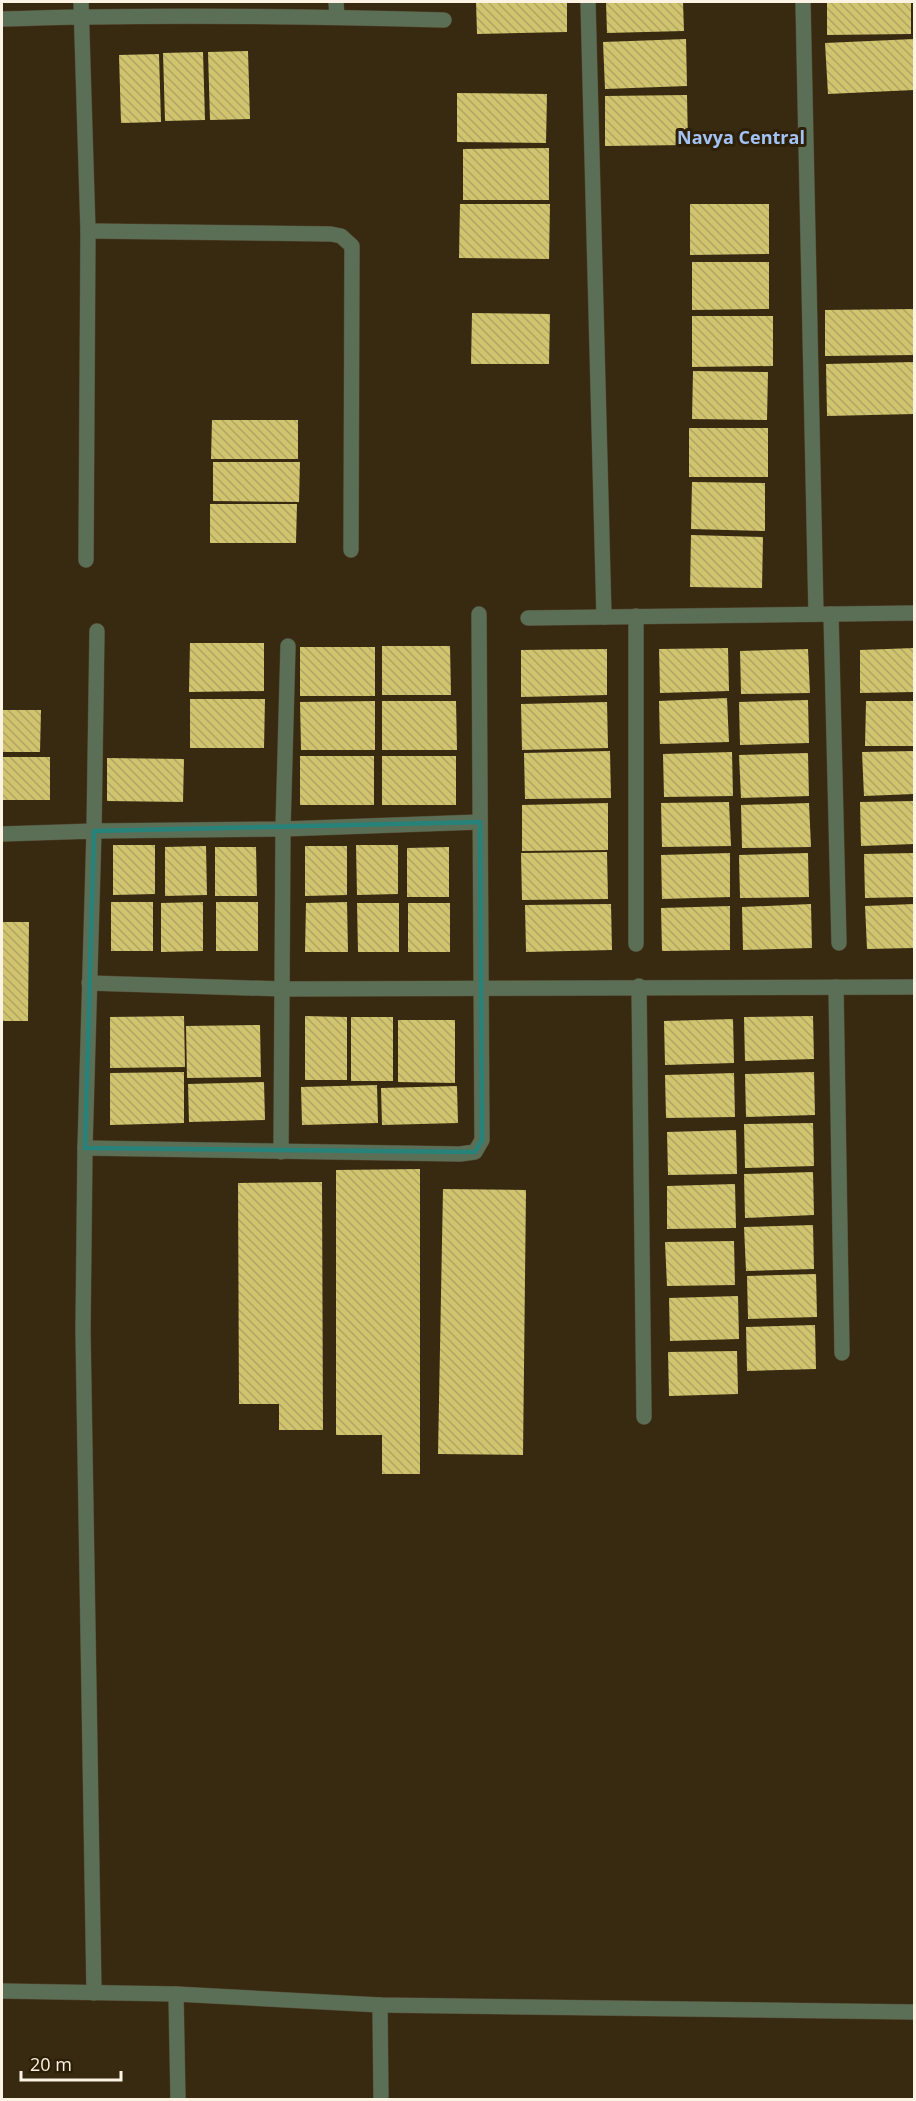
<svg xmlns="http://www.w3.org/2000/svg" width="916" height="2101" font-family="'Open Sans',sans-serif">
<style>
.building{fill:url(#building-back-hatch)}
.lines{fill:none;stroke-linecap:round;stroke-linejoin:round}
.minor-casing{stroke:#53462f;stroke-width:16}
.minor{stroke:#5b6f57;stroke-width:15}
.marked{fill:none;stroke:#27827a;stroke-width:4.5;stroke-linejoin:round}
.labels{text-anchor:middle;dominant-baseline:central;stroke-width:6;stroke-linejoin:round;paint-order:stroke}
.neighbourhood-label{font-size:18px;font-weight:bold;fill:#a3c2f5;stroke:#2d2007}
</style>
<defs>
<pattern id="building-back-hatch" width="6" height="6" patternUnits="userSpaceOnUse" patternTransform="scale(1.5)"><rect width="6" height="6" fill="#d1c46e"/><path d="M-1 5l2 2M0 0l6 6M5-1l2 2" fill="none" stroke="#b0a564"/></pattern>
</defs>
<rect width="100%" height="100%" fill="#382a11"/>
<!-- building -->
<g class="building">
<polygon points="476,2 567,2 567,32 477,34"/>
<polygon points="606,2 683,2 684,31 607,33"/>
<polygon points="827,2 911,2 911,34 827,35"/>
<polygon points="686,39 687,86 605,89 603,42"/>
<polygon points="914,39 914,90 828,94 825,43"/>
<polygon points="248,51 250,119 210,120 208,52"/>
<polygon points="203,52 205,120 165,121 163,53"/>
<polygon points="159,54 161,122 121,123 119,55"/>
<polygon points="457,93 547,94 546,143 457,142"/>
<polygon points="687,95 688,145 605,146 605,96"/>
<polygon points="549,148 549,200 463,200 463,149"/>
<polygon points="460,204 550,204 549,259 459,258"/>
<polygon points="690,204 769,204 769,254 690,255"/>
<polygon points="692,262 769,262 769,309 692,310"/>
<polygon points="914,309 914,355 825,356 825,310"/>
<polygon points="472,313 550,314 549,364 471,364"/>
<polygon points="692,316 773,316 773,366 692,367"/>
<polygon points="914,362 914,414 827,416 826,364"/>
<polygon points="693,371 768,372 767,420 692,419"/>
<polygon points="212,420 298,420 298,459 211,459"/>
<rect x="689" y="428" width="79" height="49"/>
<polygon points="213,462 300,462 299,502 213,501"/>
<polygon points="692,482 765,483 765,531 691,529"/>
<polygon points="210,504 297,504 296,543 210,543"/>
<polygon points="691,535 763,537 762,588 690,587"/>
<polygon points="190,643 264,643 264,691 189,692"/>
<polygon points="382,646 450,646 451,695 382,695"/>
<rect x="300" y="647" width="75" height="49"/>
<polygon points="728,648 729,691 660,693 659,649"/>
<polygon points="914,648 914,692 860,693 860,650"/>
<polygon points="607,649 607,695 521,697 521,650"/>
<polygon points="808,649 810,693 741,694 740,651"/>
<polygon points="727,698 729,742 660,744 659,701"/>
<polygon points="190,699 265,699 264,748 190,748"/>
<polygon points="808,700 809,743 740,745 739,702"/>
<polygon points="375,701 375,750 301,750 300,702"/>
<polygon points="382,701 456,701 457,750 382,750"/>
<polygon points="866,701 914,701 914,746 865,746"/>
<polygon points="607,702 608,748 522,750 521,704"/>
<polygon points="2,710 41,710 40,752 2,752"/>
<polygon points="610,751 611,798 525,799 524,753"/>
<polygon points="914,751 914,794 864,796 862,752"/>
<polygon points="732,752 733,796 664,797 663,754"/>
<polygon points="808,753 809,796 741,798 739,755"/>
<rect x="300" y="756" width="74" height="49"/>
<rect x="382" y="756" width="74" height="49"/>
<rect x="2" y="757" width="48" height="43"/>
<polygon points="107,758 184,759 183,802 107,801"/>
<polygon points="914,801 914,844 861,846 860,802"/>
<polygon points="729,802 731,846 662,847 661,803"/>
<polygon points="608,803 608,850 522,851 522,805"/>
<polygon points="809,803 811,847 742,848 741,805"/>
<polygon points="113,845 155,845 155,894 113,895"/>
<polygon points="356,845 398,845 398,894 357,895"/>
<polygon points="206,846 207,895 165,896 165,847"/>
<polygon points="305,846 347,846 347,895 305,896"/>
<polygon points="215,847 256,847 257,896 215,896"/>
<polygon points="449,847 449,897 407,897 407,848"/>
<polygon points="607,852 608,899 522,900 521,853"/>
<polygon points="730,853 730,897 662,899 661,855"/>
<polygon points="808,853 809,897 740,898 739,855"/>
<polygon points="914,853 914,897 865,898 864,854"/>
<rect x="111" y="902" width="42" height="49"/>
<polygon points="203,902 203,951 161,952 161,903"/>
<rect x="216" y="902" width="42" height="49"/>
<polygon points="347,902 348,952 305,952 306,903"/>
<polygon points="357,903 399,903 399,952 358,952"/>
<rect x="408" y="903" width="42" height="49"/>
<polygon points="611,904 612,950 526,952 525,905"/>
<polygon points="811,904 812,948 743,950 742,907"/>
<polygon points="914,904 914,948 867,949 865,906"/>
<polygon points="730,906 730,950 662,951 661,908"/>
<polygon points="2,922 29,922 28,1021 2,1021"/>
<polygon points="184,1016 185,1067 110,1068 110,1017"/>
<polygon points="305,1016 347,1017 347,1080 305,1080"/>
<polygon points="813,1016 814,1059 745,1061 744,1017"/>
<rect x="351" y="1017" width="42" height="64"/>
<polygon points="733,1019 734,1063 665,1065 664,1021"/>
<polygon points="398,1020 455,1020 455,1083 398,1082"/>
<polygon points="260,1025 261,1077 187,1078 186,1026"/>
<polygon points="184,1072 184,1123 110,1125 110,1073"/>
<polygon points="814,1072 815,1115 746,1117 745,1074"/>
<polygon points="734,1073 735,1117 666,1118 665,1075"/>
<polygon points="264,1082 265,1120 189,1122 188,1084"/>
<polygon points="377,1085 378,1123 302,1125 301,1087"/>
<polygon points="457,1086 458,1123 382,1125 381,1088"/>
<polygon points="813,1123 814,1166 745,1168 744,1124"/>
<polygon points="736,1130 737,1174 668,1175 667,1132"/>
<polygon points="420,1169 420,1474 382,1474 382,1435 336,1435 336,1170"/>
<polygon points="813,1172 814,1215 745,1218 744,1174"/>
<polygon points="322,1182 323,1430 279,1430 279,1404 239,1404 238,1183"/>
<polygon points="735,1184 736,1228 667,1229 667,1186"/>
<polygon points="443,1189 526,1190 523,1455 438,1454"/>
<polygon points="813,1225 814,1269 746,1271 744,1227"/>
<polygon points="734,1241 735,1285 667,1286 665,1242"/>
<polygon points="816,1274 817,1317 748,1319 747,1276"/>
<polygon points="738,1296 739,1339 670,1341 669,1298"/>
<polygon points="815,1325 816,1369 747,1371 746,1327"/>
<polygon points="737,1351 738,1394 669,1396 668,1352"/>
</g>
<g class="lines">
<defs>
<g id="minor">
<polyline points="81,2 88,231 86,560"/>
<polyline points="336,2 337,17"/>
<polyline points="588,2 604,617"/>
<polyline points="803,2 816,614"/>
<path d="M2 19C149 14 297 16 444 20"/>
<polyline points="88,231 331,234 341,236 352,246 351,550"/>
<polyline points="831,614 839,943"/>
<polyline points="528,618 914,613"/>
<polyline points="97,631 94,831 283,829 480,822"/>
<polyline points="2,834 94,831 85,1148 83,1331 94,1993"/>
<polyline points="636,944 636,616"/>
<polyline points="89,983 283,989 914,987"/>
<polyline points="639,986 644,1417"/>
<polyline points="836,987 842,1353"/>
<polyline points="85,1148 460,1154 475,1152 482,1140 479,614"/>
<polyline points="281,1152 283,829 288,646"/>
<polyline points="2,1991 176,1994 380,2005 914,2012"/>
<polyline points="176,1994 178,2100"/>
<polyline points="380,2005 381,2100"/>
</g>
</defs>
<!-- minor casing -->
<use href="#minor" class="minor-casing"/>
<!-- minor -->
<use href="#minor" class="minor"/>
</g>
<!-- marked area -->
<path class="marked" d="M480 822 482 1140 475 1152 85 1148 94 831Z"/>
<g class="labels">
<!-- neighbourhood labels -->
<g class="neighbourhood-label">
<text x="741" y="137">Navya Central</text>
</g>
</g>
<!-- border -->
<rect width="916" height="2101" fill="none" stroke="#fcf3e4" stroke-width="6"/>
<!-- scale -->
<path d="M21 2071v9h100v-9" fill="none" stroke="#fcf3e4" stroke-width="3"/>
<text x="30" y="2071" font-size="18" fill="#fcf3e4" stroke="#2d2007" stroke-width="4.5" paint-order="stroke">20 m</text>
</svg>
